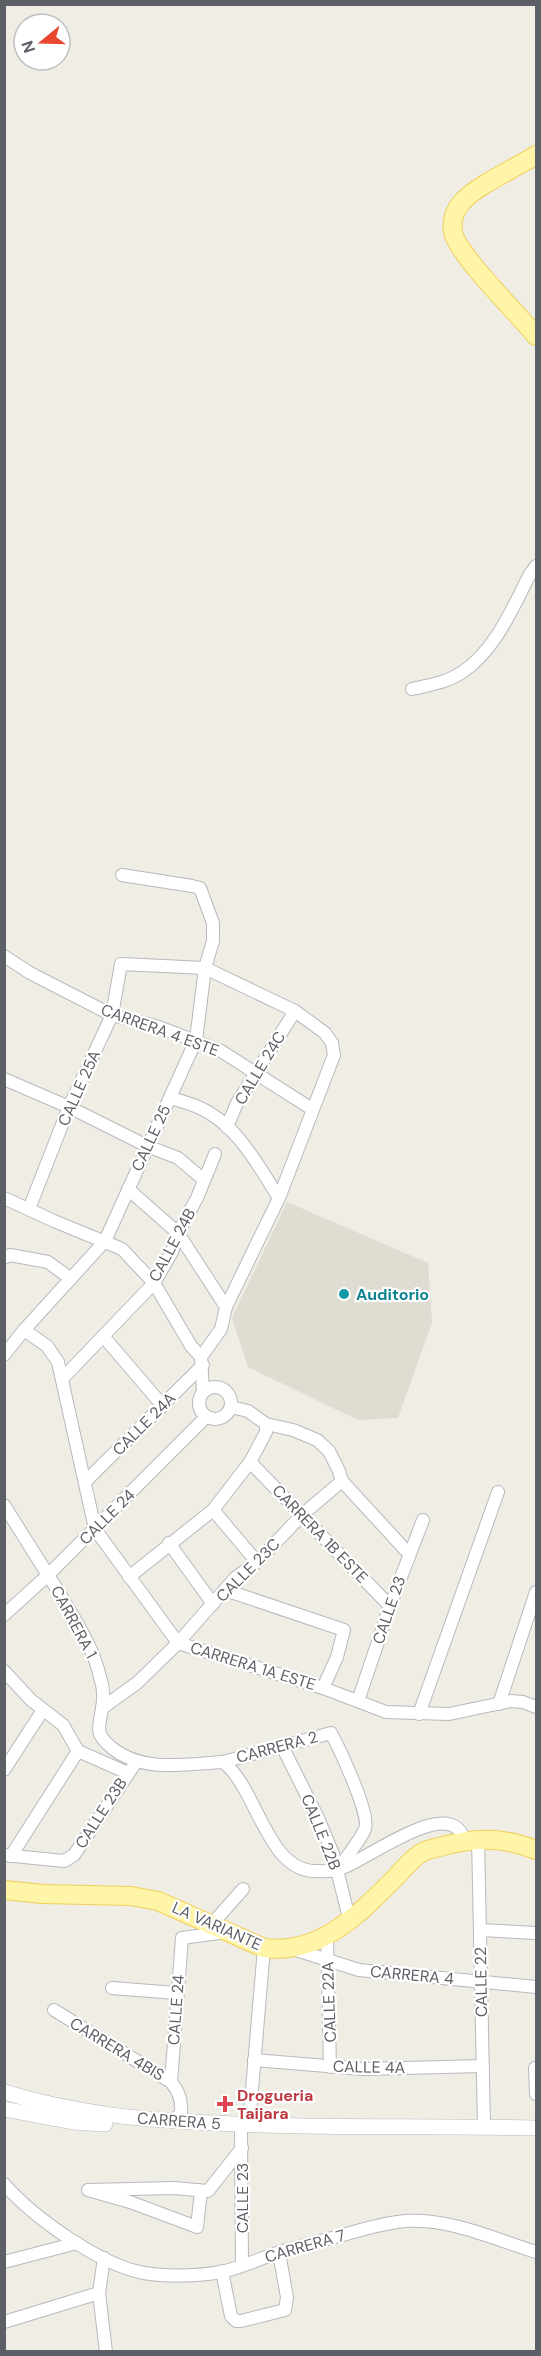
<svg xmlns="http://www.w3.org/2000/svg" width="541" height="2356" font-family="'DM Sans',sans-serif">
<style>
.education{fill:#dfdcd2}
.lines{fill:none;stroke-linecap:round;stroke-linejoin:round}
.minor-casing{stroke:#b7b9be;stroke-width:14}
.tertiary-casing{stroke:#b7b9be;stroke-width:16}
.primary-casing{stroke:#f1cf5a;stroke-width:20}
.minor{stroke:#fff;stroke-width:12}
.tertiary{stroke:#fff;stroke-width:15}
.primary{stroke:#fff5a9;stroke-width:18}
.culture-dot{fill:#0f9aa8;stroke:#fff;stroke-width:2}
.health-dot{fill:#e0444e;stroke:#fff;stroke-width:2}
.labels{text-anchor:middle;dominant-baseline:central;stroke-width:4.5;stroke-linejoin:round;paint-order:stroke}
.street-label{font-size:16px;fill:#5c5f65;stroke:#fff}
.culture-label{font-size:16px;font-weight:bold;fill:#0d838f;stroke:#fff;text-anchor:start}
.health-label{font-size:16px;font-weight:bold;fill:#be3a42;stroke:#fff;text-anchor:start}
</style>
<rect width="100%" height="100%" fill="#efede4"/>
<!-- education -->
<polygon class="education" points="287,1202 428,1263 432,1323 398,1418 358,1420 248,1367 232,1318"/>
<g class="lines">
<defs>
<g id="minor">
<path d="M412 689C428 685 446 683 461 673 495 651 512 609 530 574L536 566"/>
<polyline points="4,956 30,973 112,1015 159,1027 221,1051 312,1109"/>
<polyline points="4,1079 69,1107 147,1146 178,1158 204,1180"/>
<path d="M171 1098C180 1101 189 1103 198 1107 236 1123 258 1165 279 1198"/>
<polyline points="227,1127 237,1103 295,1011"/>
<polyline points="128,1189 178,1233 226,1307"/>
<polyline points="4,1198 54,1221 122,1249 154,1283 191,1346 201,1357"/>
<polyline points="29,1209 69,1107 112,1015 121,964 205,968 295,1011 325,1033 332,1043 334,1055 279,1198 226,1307 221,1329 201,1357 203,1392"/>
<polyline points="4,1258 10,1255 48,1262 71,1279"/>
<polyline points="24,1330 47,1346 58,1362 95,1529 178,1643 323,1688 386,1712 449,1714 511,1701 523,1702 536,1707"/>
<polyline points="103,1336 163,1406"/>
<polyline points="4,1355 24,1330 105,1241 196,1040 205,968 213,941 213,923 200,888 192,886 122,875"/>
<polyline points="63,1378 154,1283 172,1252 178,1233 197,1198 215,1154"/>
<circle cx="215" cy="1403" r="16"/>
<polyline points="231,1407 248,1411 266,1424 293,1430 317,1440 329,1451 339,1471 342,1481 409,1554"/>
<polyline points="250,1462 390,1606"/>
<polyline points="85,1482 203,1365"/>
<path d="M4 1505C22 1534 40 1562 58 1591 74 1618 93 1646 100 1677 103 1686 104 1698 102 1708 99 1729 94 1733 112 1748 143 1773 186 1764 223 1762 256 1786 267 1870 314 1871 321 1871 330 1872 337 1870 364 1863 451 1792 464 1840"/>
<polyline points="213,1510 257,1562"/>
<polyline points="169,1543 213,1604"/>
<polyline points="129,1577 213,1510 250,1462 266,1432 266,1424"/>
<polyline points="225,1590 344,1630 337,1657 323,1688"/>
<polyline points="4,1615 48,1575 206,1417"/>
<polyline points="4,1671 31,1700 63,1725 78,1751 128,1773"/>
<polyline points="358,1701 390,1606 423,1520"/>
<polyline points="499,1704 536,1592"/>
<polyline points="102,1708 137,1683 178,1643 235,1578 257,1562 302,1515 342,1481"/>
<polyline points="419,1714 498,1492"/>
<polyline points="282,1746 318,1818 333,1854 350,1922"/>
<path d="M223 1762 331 1733C339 1748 371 1815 365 1829 359 1842 347 1856 339 1868"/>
<polyline points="4,1770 43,1710"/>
<polyline points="478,1838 484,2127"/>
<polyline points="4,1855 64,1861 74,1855 136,1762"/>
<polyline points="11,1856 78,1751"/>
<polyline points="212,1924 243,1889"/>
<polyline points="480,1930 536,1933"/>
<polyline points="327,1936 330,2067"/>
<polyline points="293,1949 359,1970 536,1987"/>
<polyline points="112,1988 176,1993"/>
<path d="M54 2010 171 2082C179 2091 182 2101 181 2113L173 2121"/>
<polyline points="254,2060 363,2069 483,2066"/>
<polyline points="535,2068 536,2094"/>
<polyline points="171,2082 182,1938 226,1932"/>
<polyline points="249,2125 264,1948"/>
<polyline points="241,2131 242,2265"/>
<path d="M4 2184C34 2218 100 2265 144 2273 168 2277 198 2276 221 2272 240 2268 259 2259 277 2253 299 2246 321 2241 343 2235 363 2229 384 2223 405 2221 450 2218 494 2239 536 2252"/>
<polyline points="201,2191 197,2227 130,2202 88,2190 174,2188 208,2191 242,2148"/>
<polyline points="104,2258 99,2293 106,2352"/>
<polyline points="4,2262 77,2243"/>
<polyline points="222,2271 231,2316 236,2321 241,2321 285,2310 287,2297 279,2253"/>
<polyline points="4,2322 99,2293"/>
</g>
<g id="tertiary">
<path d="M4 2092C76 2114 142 2120 216 2123 323 2129 430 2125 536 2128"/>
<polyline points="4,2109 73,2122 105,2124"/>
</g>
<g id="primary">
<path d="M536 155C516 168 477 185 462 202 455 210 451 221 453 232 457 254 519 315 536 336"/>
<path d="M4 1890 43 1894 131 1896 158 1901 264 1948C320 1955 359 1914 395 1878 403 1870 411 1859 421 1853 428 1849 436 1848 443 1846 477 1837 503 1837 536 1850"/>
</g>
</defs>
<!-- minor casing -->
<use href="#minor" class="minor-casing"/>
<!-- tertiary casing -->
<use href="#tertiary" class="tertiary-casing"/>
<!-- primary casing -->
<use href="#primary" class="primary-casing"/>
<!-- minor -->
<use href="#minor" class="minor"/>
<!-- tertiary -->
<use href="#tertiary" class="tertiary"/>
<!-- primary -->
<use href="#primary" class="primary"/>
</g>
<!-- markers -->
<circle class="culture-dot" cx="344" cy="1294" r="6"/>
<path class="health-dot" d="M222 2095h6v6h6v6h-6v6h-6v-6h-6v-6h6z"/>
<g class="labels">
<!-- street labels -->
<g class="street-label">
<text transform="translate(160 1030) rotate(20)">CARRERA 4 ESTE</text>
<text transform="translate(260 1068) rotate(-59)">CALLE 24C</text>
<text transform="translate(79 1088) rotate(-66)">CALLE 25A</text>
<text transform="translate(151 1138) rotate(-65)">CALLE 25</text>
<text transform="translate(172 1245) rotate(-62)">CALLE 24B</text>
<text transform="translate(144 1424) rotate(-45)">CALLE 24A</text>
<text transform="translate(107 1517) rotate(-45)">CALLE 24</text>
<text transform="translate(320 1534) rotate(46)">CARRERA 1B ESTE</text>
<text transform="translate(248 1570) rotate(-45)">CALLE 23C</text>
<text transform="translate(389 1610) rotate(-71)">CALLE 23</text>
<text transform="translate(74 1622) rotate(62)">CARRERA 1</text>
<text transform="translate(253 1666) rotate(17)">CARRERA 1A ESTE</text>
<text transform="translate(277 1747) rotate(-15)">CARRERA 2</text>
<text transform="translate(101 1813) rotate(-57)">CALLE 23B</text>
<text transform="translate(321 1832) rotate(68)">CALLE 22B</text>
<text transform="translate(217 1926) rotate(24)">LA VARIANTE</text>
<text transform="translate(412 1975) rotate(5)">CARRERA 4</text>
<text transform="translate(481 1982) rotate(-91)">CALLE 22</text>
<text transform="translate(329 2002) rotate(-92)">CALLE 22A</text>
<text transform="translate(176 2010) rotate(-86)">CALLE 24</text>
<text transform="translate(117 2049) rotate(31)">CARRERA 4BIS</text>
<text transform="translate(369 2067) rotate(1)">CALLE 4A</text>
<text transform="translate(179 2121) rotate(4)">CARRERA 5</text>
<text transform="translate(242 2198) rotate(-90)">CALLE 23</text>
<text transform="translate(305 2246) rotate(-16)">CARRERA 7</text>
</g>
<!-- culture labels -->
<g class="culture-label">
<text x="356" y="1294">Auditorio</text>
</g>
<!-- health labels -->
<g class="health-label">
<text x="237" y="2095">Drogueria<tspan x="237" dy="18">Taijara</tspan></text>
</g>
</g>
<!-- border -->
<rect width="541" height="2356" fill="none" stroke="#5c5f65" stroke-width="12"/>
<!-- north arrow -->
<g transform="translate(42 42) rotate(251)"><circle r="28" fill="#ffffff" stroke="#bebfc1" stroke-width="1.5"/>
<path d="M0-4.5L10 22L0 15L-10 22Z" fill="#e9472f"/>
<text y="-9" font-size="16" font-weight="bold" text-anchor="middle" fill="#5c5f65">N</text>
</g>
</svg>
